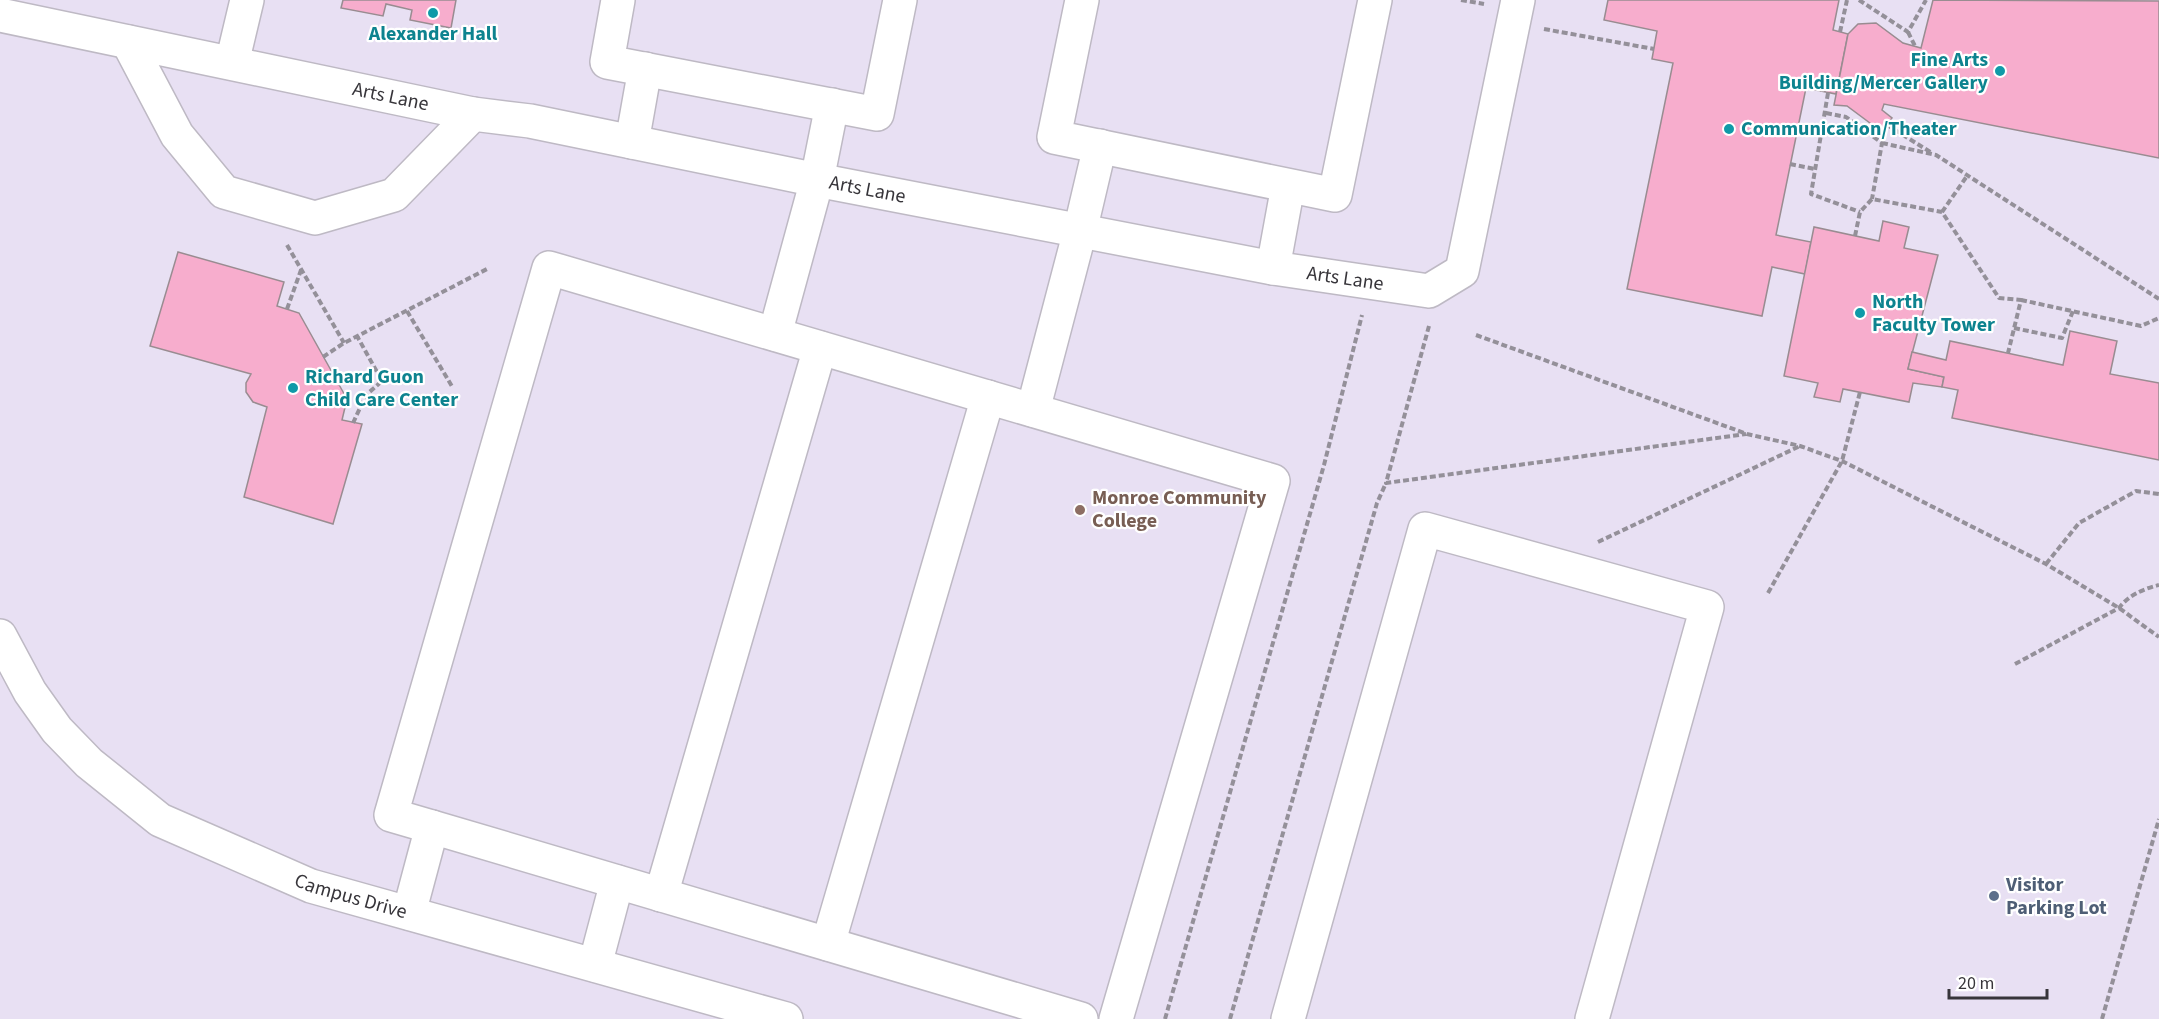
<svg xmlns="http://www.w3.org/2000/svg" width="2159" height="1019" font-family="'Source Sans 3',sans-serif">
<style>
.built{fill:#e8e0f3}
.building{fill:#f7adcd;stroke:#998c91;stroke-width:1.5}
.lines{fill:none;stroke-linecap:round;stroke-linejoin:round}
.minor-casing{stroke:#beb9c4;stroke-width:36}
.path{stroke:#949099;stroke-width:4;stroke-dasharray:6 3;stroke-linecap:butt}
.minor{stroke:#fff;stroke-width:33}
.culture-dot{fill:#0f9aa8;stroke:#fff;stroke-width:2}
.education-dot{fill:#8d6e63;stroke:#fff;stroke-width:2}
.service-dot{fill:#5c6f8a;stroke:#fff;stroke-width:2}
.labels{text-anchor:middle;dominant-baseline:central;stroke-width:4.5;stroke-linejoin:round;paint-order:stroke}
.culture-label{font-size:20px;font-weight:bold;fill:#0d838f;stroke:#fff;text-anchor:start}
.street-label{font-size:20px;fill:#37353a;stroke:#fff}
.education-label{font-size:20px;font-weight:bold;fill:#785e54;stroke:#fff;text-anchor:start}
.service-label{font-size:20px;font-weight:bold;fill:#4e5e75;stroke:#fff;text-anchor:start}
</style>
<rect width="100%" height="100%" fill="#f3eefa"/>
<!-- built -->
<rect class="built" x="0" y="0" width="2159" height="1019"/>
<!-- building -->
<g class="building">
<polygon points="343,0 456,0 451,28 410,20 412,10 386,4 383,16 341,8"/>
<polygon points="1608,0 1839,0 1833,30 1848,34 1836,94 1806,88 1776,235 1811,242 1805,274 1772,267 1762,316 1627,289 1673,63 1652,59 1657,31 1604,20"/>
<polygon points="1933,0 2159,1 2159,158 1884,104 1882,110 1892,118 1882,132 1847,106 1834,105 1848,34 1858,24 1876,23 1903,43 1921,48"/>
<polygon points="1883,221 1909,227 1904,248 1938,255 1908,369 1944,377 1942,387 1913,383 1909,402 1843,389 1840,402 1814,397 1818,383 1784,376 1814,227 1879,241"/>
<polygon points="178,252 284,282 277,306 299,313 347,399 342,420 362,424 333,524 244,497 267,407 253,402 246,392 246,383 251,374 150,346"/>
<polygon points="2070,331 2117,341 2110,374 2159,383 2159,460 1952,418 1958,390 1942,387 1944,377 1908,369 1912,352 1946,360 1950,341 2063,365"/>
</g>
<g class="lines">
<defs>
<g id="minor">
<polyline points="618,0 607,62 877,114 900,0"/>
<polyline points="1082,0 1054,137 1335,195 1375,0"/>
<path id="s1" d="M0 15 473 114 530 121 817 180 1273 268 1429 291 1462 271 1518 0"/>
<polyline points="128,42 177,135 224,192 315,218 394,195 473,114"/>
<polyline points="232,63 247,0"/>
<polyline points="632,142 645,69"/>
<polyline points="1273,268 1288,186"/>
<polyline points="775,334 817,180 832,105"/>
<polyline points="1033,410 1080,231 1100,146"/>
<path id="s2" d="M0 636 30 692 57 730 89 763 160 820 311 886 786 1019"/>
<polyline points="432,827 1081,1019"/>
<polyline points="661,895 820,348"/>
<polyline points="409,913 432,827 391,815 549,268 1273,481 1116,1019"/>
<polyline points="828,944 988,397"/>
<polyline points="595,965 617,882"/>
<polyline points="1288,1019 1425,529 1707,607 1592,1019"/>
</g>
</defs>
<!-- minor casing -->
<use href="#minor" class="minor-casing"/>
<!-- path -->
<g class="path">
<polyline points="1461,0 1484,4"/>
<polyline points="1859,0 1908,32 1926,0"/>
<polyline points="1544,29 1654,49"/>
<polyline points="1840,32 1847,0"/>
<polyline points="1908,32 1915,46"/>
<polyline points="1828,93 1811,194 1860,212"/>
<polyline points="1826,113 1846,117 1882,143 1872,199"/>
<polyline points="1887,125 1932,153"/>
<polyline points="1882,143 1936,155 2159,299"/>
<polyline points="1790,164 1815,169"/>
<polyline points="1942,212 1967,176"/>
<polyline points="1855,236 1860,212 1872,199 1942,212 1999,298 2021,300 2008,353"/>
<polyline points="287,245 344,343"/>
<polyline points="2021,300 2141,326 2159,318"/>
<polyline points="287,309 301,270"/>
<polyline points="407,311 453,388"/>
<polyline points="1429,326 1386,483 1746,434"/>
<polyline points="2014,328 2062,338 2073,311"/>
<polyline points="1476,335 1747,434 1800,446 1842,461 2046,564 2119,608 2159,637"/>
<polyline points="323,357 344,343 487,269"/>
<polyline points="353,423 366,395 382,381 357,336"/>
<polyline points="1598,542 1800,446"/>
<polyline points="2046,564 2079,523 2136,491 2159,494"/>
<polyline points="1768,593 1842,461 1860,392"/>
<path d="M2015 664 2119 608C2129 595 2143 589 2159 585"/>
<polyline points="1165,1019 1324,465 1362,315"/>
<polyline points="1230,1019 1377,503 1386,483"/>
<polyline points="2102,1019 2159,819"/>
</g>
<!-- minor -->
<use href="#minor" class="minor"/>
</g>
<!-- markers -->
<g class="culture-dot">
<circle cx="433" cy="13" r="6"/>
<circle cx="2000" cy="71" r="6"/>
<circle cx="1729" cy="129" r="6"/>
<circle cx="1860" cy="313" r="6"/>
<circle cx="293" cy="388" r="6"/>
</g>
<circle class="education-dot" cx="1080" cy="510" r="6"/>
<circle class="service-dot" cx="1994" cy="896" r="6"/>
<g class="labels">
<!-- culture labels -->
<g class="culture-label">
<text x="433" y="34" text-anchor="middle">Alexander Hall</text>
<text x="1988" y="60" text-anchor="end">Fine Arts<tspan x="1988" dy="23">Building/Mercer Gallery</tspan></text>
<text x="1741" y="129">Communication/Theater</text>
<text x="1872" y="302">North<tspan x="1872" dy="23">Faculty Tower</tspan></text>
<text x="305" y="377">Richard Guon<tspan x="305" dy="23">Child Care Center</tspan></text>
</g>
<!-- street labels -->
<g class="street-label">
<text stroke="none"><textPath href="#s1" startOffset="399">Arts Lane</textPath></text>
<text stroke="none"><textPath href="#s1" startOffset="885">Arts Lane</textPath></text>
<text stroke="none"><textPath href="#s1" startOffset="1371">Arts Lane</textPath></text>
<text stroke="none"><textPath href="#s2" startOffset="453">Campus Drive</textPath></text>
</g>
<!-- education labels -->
<g class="education-label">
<text x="1092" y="498">Monroe Community<tspan x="1092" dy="23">College</tspan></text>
</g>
<!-- service labels -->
<g class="service-label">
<text x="2006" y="885">Visitor<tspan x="2006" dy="23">Parking Lot</tspan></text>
</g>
</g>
<!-- scale -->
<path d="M1949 989v9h98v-9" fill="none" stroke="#37353a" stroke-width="3"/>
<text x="1958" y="989" font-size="18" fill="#37353a" stroke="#ffffff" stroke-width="4.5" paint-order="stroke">20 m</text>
</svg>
